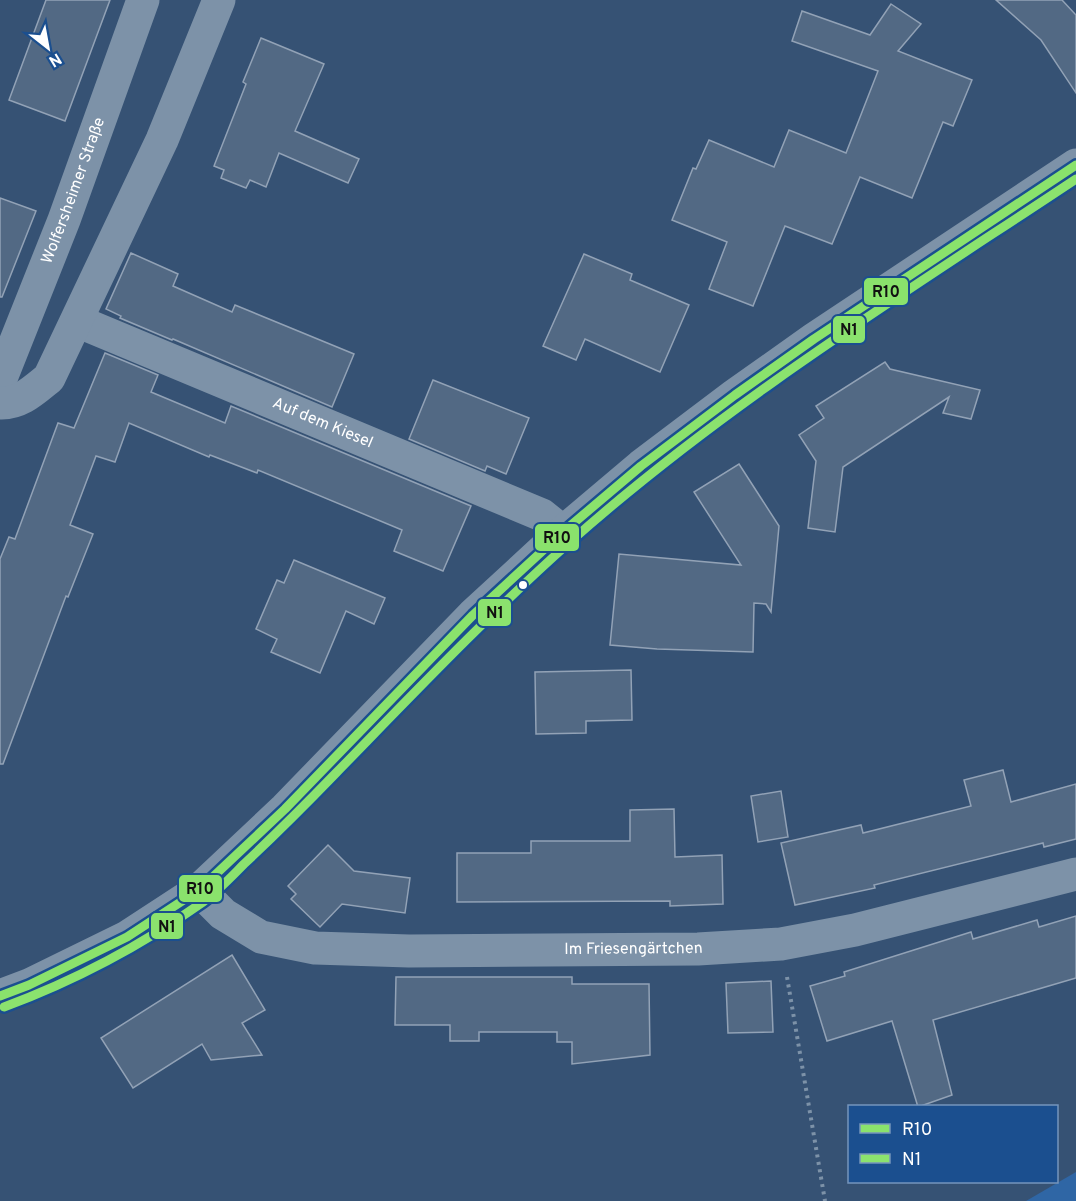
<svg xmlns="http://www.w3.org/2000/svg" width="1076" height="1201" font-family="Overpass,sans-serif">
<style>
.green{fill:#2f66a5}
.building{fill:#526984;stroke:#92a2b6;stroke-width:1.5}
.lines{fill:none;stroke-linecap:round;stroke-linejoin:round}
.path{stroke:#7d92a8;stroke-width:4;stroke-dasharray:3 4.5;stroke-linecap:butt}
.minor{stroke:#7d92a8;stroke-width:33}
.bus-1-casing{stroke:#1b4f8f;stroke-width:14}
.bus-2-casing{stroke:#1b4f8f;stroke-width:14}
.bus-1{stroke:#8ae26c;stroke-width:9}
.bus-2{stroke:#8be26e;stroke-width:9}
.bus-dot{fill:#fff;stroke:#1b4f8f;stroke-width:2}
.labels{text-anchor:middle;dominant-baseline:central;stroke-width:6;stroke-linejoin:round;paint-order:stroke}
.street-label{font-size:16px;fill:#fff;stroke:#1b4f8f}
.line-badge{stroke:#1b4f8f;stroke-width:2}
.pale-badge-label{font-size:16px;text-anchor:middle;font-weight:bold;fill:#111}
</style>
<rect width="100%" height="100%" fill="#365274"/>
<!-- green -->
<polygon class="green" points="1076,1172 1076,1201 1026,1201"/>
<!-- building -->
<g class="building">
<polygon points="46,0 110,0 65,121 9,100"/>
<polygon points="996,0 1062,0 1076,15 1076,93 1041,40"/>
<polygon points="891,4 921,24 898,51 972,80 953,126 943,122 912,198 860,177 832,244 785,226 753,306 709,289 727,242 672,220 693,168 696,169 709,140 774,167 789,130 846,153 878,71 792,41 802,11 870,35"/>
<polygon points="261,38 324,64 295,131 359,159 348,183 279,153 266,187 250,180 246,188 221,178 224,170 214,166 246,84 243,82"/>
<polygon points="0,198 36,211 2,297 0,297"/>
<polygon points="131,253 178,274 173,286 232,312 235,305 354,354 332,407 173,339 172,340 120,318 121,316 106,309"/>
<polygon points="584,254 632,274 630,280 689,305 660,372 585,339 576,360 543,346"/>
<polygon points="105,353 158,375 151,392 225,423 231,406 471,506 443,571 394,551 402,530 258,470 257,473 210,455 209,457 129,423 115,462 96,456 70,525 93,534 68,597 66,596 3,764 0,764 0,559 9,537 15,539 58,423 74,428"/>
<polygon points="885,362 890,369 980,390 971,419 943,413 949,397 843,467 835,532 808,528 816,461 799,435 824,418 816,406"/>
<polygon points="433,380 529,418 506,474 487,466 485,471 409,439"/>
<polygon points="739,464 779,526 771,612 766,604 754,603 753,652 657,649 610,645 619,554 741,565 694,492"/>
<polygon points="294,560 385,598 374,624 346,611 320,673 271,652 277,639 256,629 277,580 284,583"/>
<polygon points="631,670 632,720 586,721 586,733 536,734 535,672"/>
<polygon points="1003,770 1011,802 1076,784 1076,839 1044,847 1043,843 874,885 875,888 795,905 781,843 861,825 863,833 971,806 964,780"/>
<polygon points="781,791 788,837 758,842 751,796"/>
<polygon points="674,809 675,857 722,855 723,904 670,906 670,901 457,902 457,853 531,853 531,841 630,841 630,810"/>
<polygon points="328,845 354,871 410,878 405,913 342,904 320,927 291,899 296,894 288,886"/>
<polygon points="1076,916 1076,978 933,1020 952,1095 918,1107 892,1021 827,1041 810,986 845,976 844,972 971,932 973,939 1037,920 1039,927"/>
<polygon points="232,955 265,1010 242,1023 262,1055 211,1060 202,1044 133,1088 101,1038"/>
<polygon points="396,977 572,977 572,984 649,984 650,1055 572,1064 572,1042 557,1042 557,1032 479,1032 479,1041 450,1041 450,1025 395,1025"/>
<polygon points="771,981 773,1032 728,1033 726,983"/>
</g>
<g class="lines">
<!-- path -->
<polyline class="path" points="787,977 825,1201"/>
<!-- minor -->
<g class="minor">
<path id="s1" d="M77 321 542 515 563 532"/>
<path id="s2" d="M0 381 64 220 143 0"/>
<path d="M0 403C20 404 34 390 49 378L162 140 219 0"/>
<path id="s3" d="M199 890 223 914 261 937 315 948 409 951 698 949 781 944 855 930 1076 874"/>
<polyline points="0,996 29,985 127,937 199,890 285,809 473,615 563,532 641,466 735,395 814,339 1076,165"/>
</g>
<defs>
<polyline id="bus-1" points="0,996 29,985 127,937 199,890 285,809 473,615 563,532 641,466 735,395 814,339 1076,165"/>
<path id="bus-2" d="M4 1007C74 981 142 945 203 902 218 891 231 877 244 864 275 835 306 804 336 773 413 694 488 615 570 542 725 404 903 294 1076 179"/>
</defs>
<!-- bus-1 casing -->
<use href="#bus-1" class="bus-1-casing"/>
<!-- bus-2 casing -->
<use href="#bus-2" class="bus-2-casing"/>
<!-- bus-1 -->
<use href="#bus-1" class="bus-1"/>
<!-- bus-2 -->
<use href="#bus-2" class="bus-2"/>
</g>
<!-- markers -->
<circle class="bus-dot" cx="523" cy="585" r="5"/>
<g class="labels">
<!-- street labels -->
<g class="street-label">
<text stroke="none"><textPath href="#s2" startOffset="204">Wolfersheimer Straße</textPath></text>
<text stroke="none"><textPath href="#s1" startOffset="266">Auf dem Kiesel</textPath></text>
<text stroke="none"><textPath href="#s3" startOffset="452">Im Friesengärtchen</textPath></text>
</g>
</g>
<g class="line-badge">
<rect x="863" y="277" width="46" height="29" rx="6" fill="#8ae26c"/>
<rect x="832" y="315" width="34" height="29" rx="6" fill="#8be26e"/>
<rect x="534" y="523" width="46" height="29" rx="6" fill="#8ae26c"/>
<rect x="477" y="598" width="35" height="29" rx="6" fill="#8be26e"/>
<rect x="178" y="874" width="45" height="29" rx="6" fill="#8ae26c"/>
<rect x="150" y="912" width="34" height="28" rx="6" fill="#8be26e"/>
</g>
<g class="pale-badge-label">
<text x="886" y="297">R10</text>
<text x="849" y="335">N1</text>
<text x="557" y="543">R10</text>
<text x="495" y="618">N1</text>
<text x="200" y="894">R10</text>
<text x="167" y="932">N1</text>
</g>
<!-- legend -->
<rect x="848" y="1105" width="210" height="78" fill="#1b4f8f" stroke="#7695bc" stroke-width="1.5"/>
<rect x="860" y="1124" width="30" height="9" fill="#8ae26c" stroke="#7695bc" stroke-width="1.5"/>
<text x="902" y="1135" font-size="18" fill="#ffffff">R10</text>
<rect x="860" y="1154" width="30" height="9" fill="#8be26e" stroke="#7695bc" stroke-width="1.5"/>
<text x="902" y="1165" font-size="18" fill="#ffffff">N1</text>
<!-- north arrow -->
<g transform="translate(48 48) rotate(149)" stroke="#1b4f8f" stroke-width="4.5" paint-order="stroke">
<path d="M0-4.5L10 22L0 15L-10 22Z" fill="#ffffff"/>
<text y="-9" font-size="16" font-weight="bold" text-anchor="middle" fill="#ffffff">N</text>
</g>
</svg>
